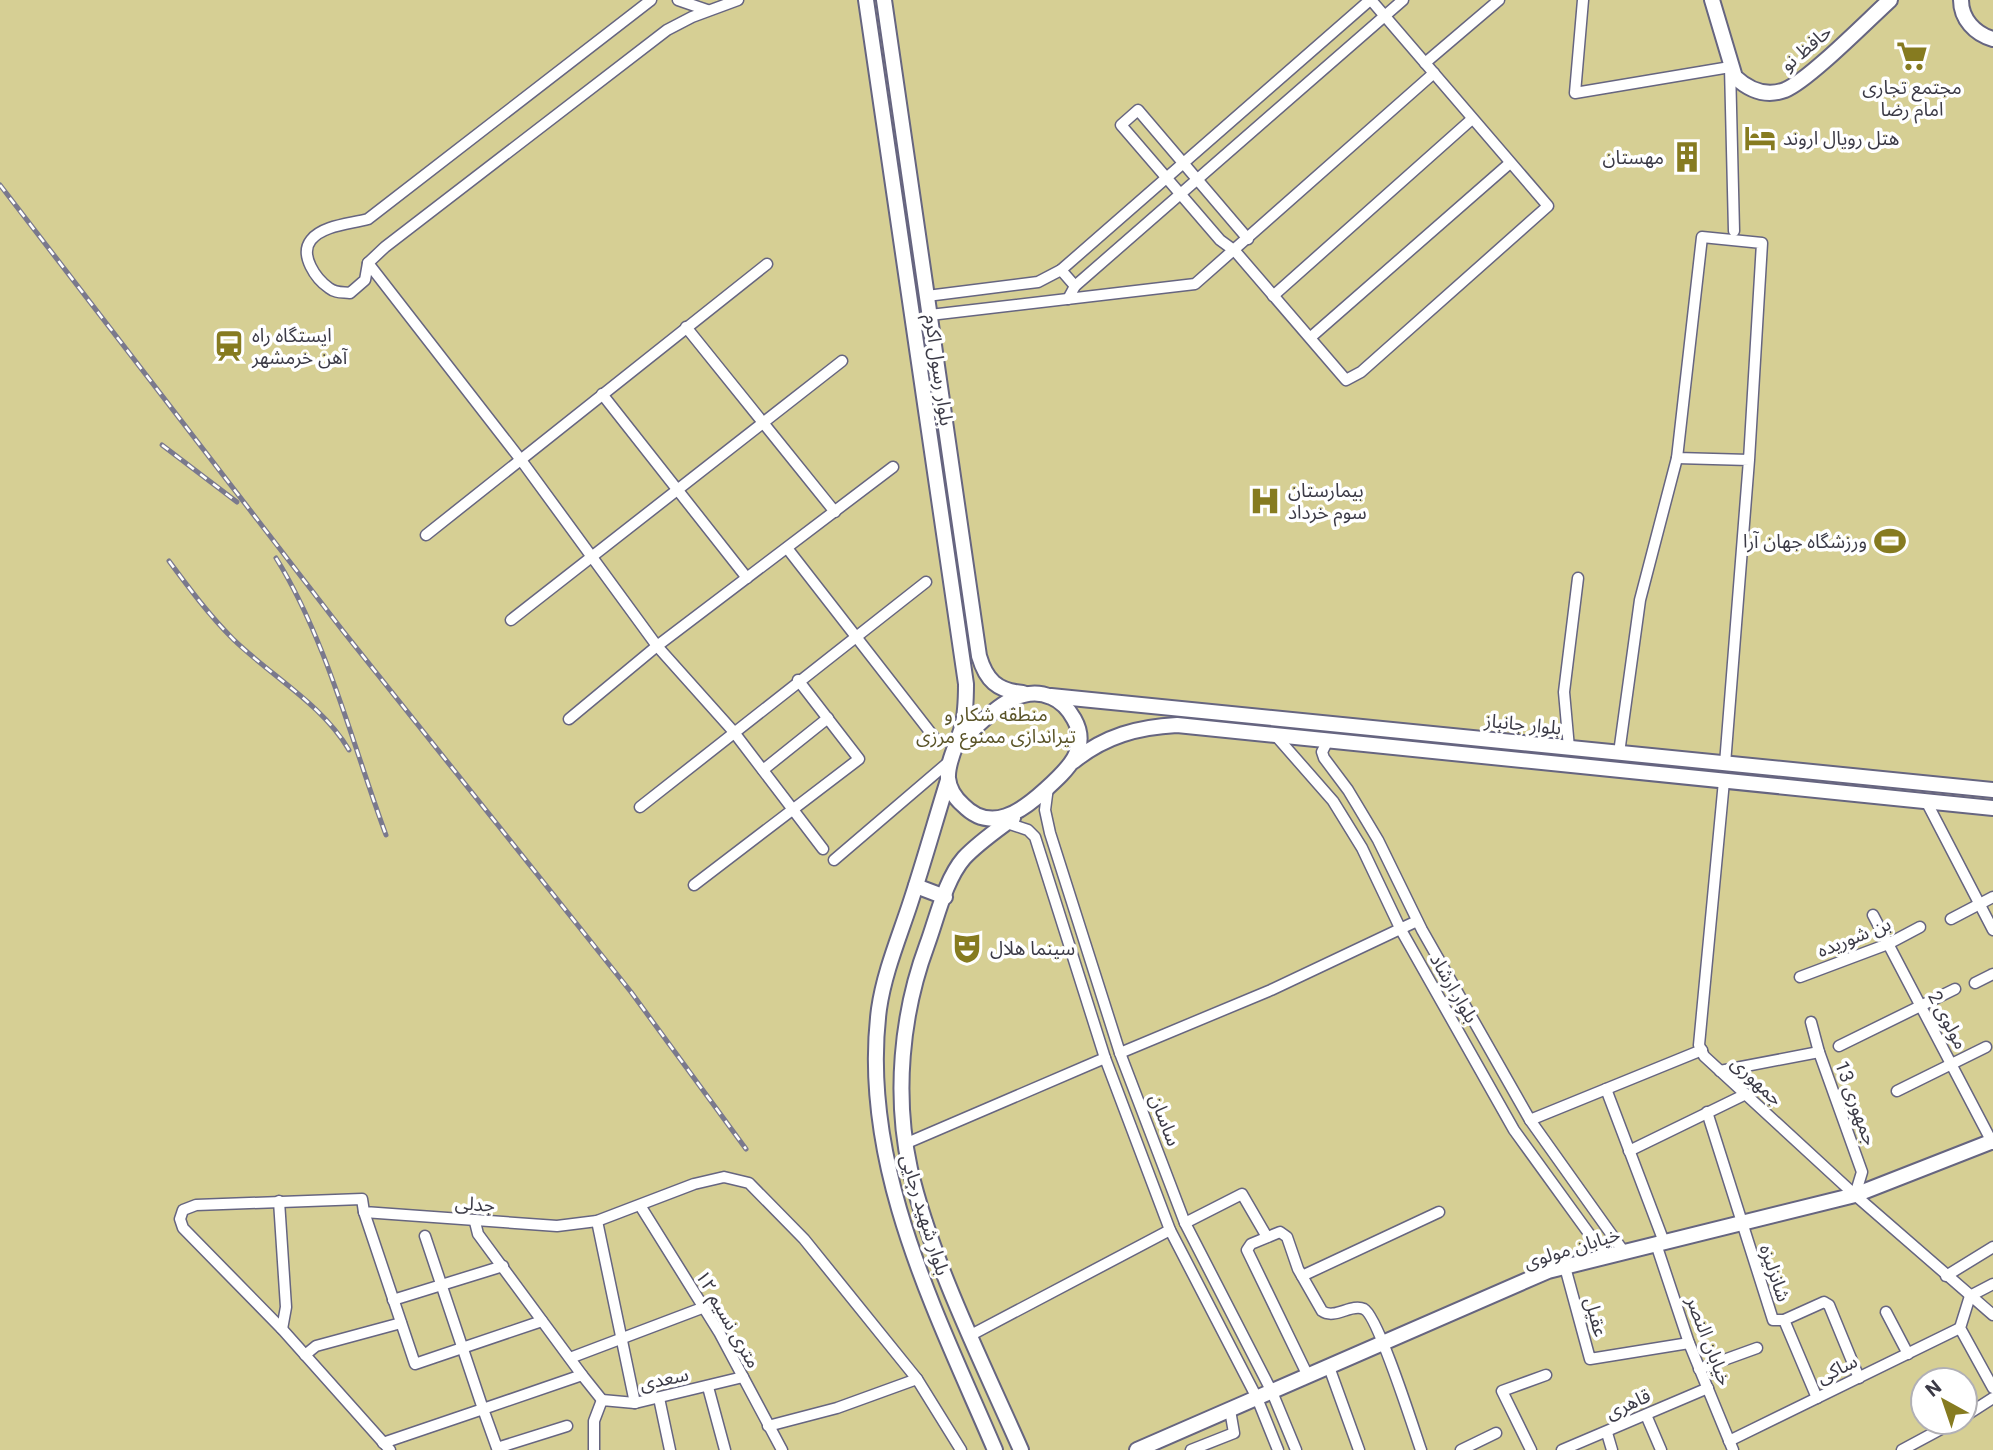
<svg xmlns="http://www.w3.org/2000/svg" width="1993" height="1450" font-family="Roboto,'Noto Sans Arabic',sans-serif">
<style>
.green{fill:#d6cf94;fill-rule:evenodd}
.lines{fill:none;stroke-linecap:round;stroke-linejoin:round}
.minor-casing{stroke:#666580;stroke-width:13}
.secondary-casing{stroke:#666580;stroke-width:18}
.minor{stroke:#fff;stroke-width:10}
.secondary{stroke:#fff;stroke-width:14}
.rail-casing{stroke:#7a798d;stroke-width:5}
.rail{stroke:#fff;stroke-width:2.5;stroke-dasharray:8;stroke-linecap:butt}
.labels{text-anchor:middle;dominant-baseline:central;stroke-width:7;stroke-linejoin:round;paint-order:stroke}
.street-label{font-size:19px;fill:#3b3a46;stroke:#fff}
.poi-label{font-size:19px;fill:#3b3a46;stroke:#fff;text-anchor:start}
.park-label{font-size:19px;fill:#5a5428;stroke:#fff}
</style>
<rect width="100%" height="100%" fill="#deddfc"/>
<!-- green -->
<path class="green" d="M0 0H1993V1450H0ZM1923 1380H1965V1422H1923Z"/>
<g class="lines">
<defs>
<g id="minor">
<path d="M651 0 368 219C351 224 323 225 311 240 299 255 316 279 329 288 335 293 342 292 350 293L365 280 368 263 385 247 667 30 692 17 738 0"/>
<polyline points="678,0 707,10"/>
<polyline points="1583,0 1575,93 1730,67 1734,231"/>
<polyline points="1425,63 1499,0"/>
<polyline points="1248,239 1138,110 1121,125 1220,240 1235,251 1346,380 1361,372 1548,206 1371,0"/>
<polyline points="368,263 521,460 657,646 733,731 823,849"/>
<polyline points="1061,270 1075,286"/>
<polyline points="927,296 1038,282 1061,270 1370,0"/>
<polyline points="1273,296 1472,119"/>
<polyline points="1068,299 1075,286 1403,0"/>
<polyline points="930,315 1195,284 1434,73"/>
<polyline points="686,327 835,512"/>
<polyline points="1311,337 1510,163"/>
<polyline points="602,394 747,578"/>
<polyline points="426,535 767,264"/>
<polyline points="787,548 934,737"/>
<polyline points="511,620 842,361"/>
<polyline points="569,719 657,646 893,467"/>
<polyline points="1276,736 1333,801 1362,848 1401,930 1514,1130 1606,1257"/>
<polyline points="1328,740 1322,752 1324,758 1348,790 1378,840 1422,930 1530,1120 1624,1252"/>
<polyline points="1569,748 1564,692 1578,578"/>
<polyline points="1619,753 1640,600 1677,458"/>
<polyline points="1725,764 1749,460 1762,243 1702,237 1677,458 1749,460"/>
<polyline points="763,770 828,718"/>
<polyline points="1724,781 1699,1045 1704,1056 1855,1195 1993,1315"/>
<polyline points="1048,787 1045,810 1050,833 1120,1053 1185,1223 1272,1392 1296,1450"/>
<polyline points="1926,801 1993,930"/>
<polyline points="640,807 926,582"/>
<polyline points="1007,823 1028,830 1035,837 1105,1058 1170,1230 1257,1398 1278,1450"/>
<polyline points="834,860 951,760"/>
<polyline points="694,885 859,759 798,680"/>
<polyline points="1873,915 1993,1144"/>
<polyline points="1951,919 1993,897"/>
<polyline points="1800,977 1888,944 1920,927"/>
<polyline points="1975,983 1993,974"/>
<polyline points="1811,1022 1819,1052 1862,1172 1855,1195"/>
<polyline points="1839,1046 1955,989"/>
<polyline points="1120,1053 1271,990 1417,921"/>
<polyline points="1720,1071 1819,1052"/>
<polyline points="1606,1089 1664,1242"/>
<polyline points="1897,1091 1986,1047"/>
<polyline points="1707,1112 1773,1320 1784,1320 1824,1302 1829,1305 1859,1378"/>
<polyline points="1530,1120 1702,1050"/>
<polyline points="907,1143 1105,1058"/>
<polyline points="1629,1151 1746,1094"/>
<polyline points="279,1201 286,1307 282,1329"/>
<polyline points="641,1207 719,1332 782,1450"/>
<polyline points="364,1212 415,1364 542,1321"/>
<polyline points="597,1221 635,1403"/>
<polyline points="475,1222 478,1234 582,1375"/>
<polyline points="1185,1223 1242,1194 1267,1237"/>
<polyline points="1656,1244 1689,1343 1733,1450"/>
<polyline points="1565,1267 1590,1359 1689,1343"/>
<polyline points="1302,1276 1439,1212"/>
<polyline points="1946,1276 1993,1247"/>
<polyline points="1993,1284 1970,1296 1960,1328 1993,1388"/>
<polyline points="393,1300 503,1266"/>
<polyline points="1886,1312 1908,1354"/>
<polyline points="1784,1320 1817,1398"/>
<polyline points="971,1335 1170,1230"/>
<polyline points="305,1355 316,1346 401,1323"/>
<polyline points="570,1358 702,1308"/>
<polyline points="1329,1367 1359,1450"/>
<polyline points="1699,1369 1757,1348"/>
<path d="M1308 1376 1247 1250 1251 1244 1280 1232 1287 1237 1298 1269 1322 1311C1335 1320 1351 1303 1364 1309 1378 1316 1414 1430 1421 1450"/>
<polyline points="708,1387 725,1450"/>
<polyline points="659,1398 670,1450"/>
<polyline points="1646,1415 1661,1450"/>
<polyline points="1965,1416 1993,1398"/>
<polyline points="567,1426 497,1448 483,1409 582,1375 602,1400"/>
<polyline points="768,1426 837,1408 917,1379"/>
<polyline points="1607,1433 1612,1450"/>
<polyline points="1729,1441 1960,1328"/>
<polyline points="383,1443 483,1409 425,1236"/>
<polyline points="390,1450 282,1329 183,1228 180,1219 183,1210 196,1205 362,1199 364,1212 557,1226 597,1221 694,1184 724,1177 749,1183 804,1239 917,1379 961,1450"/>
<polyline points="594,1450 594,1421 602,1400 635,1403 743,1377"/>
<polyline points="1191,1450 1234,1433 1230,1410"/>
<polyline points="1461,1450 1496,1433"/>
<polyline points="1531,1450 1502,1391 1546,1375"/>
<polyline points="1562,1450 1708,1388"/>
<polyline points="1902,1450 1954,1422"/>
</g>
<g id="secondary">
<path d="M866 0 966 684C966 698 966 713 962 727 958 743 947 761 948 778 949 788 955 798 963 805 991 834 1022 811 1045 790 1066 771 1091 749 1074 719 1069 710 1061 701 1051 697 1015 681 981 723 957 745"/>
<path d="M884 0 979 656C986 680 997 691 1023 693"/>
<path d="M1712 0 1735 77C1749 90 1766 97 1785 90 1809 80 1868 20 1890 0"/>
<path d="M1961 0C1961 19 1975 34 1993 39"/>
<polyline points="1051,696 1993,790"/>
<path d="M1074 761C1105 736 1138 727 1177 725L1993 808"/>
<path d="M948 780C935 822 923 865 909 907 898 940 884 974 879 1009 859 1164 936 1312 995 1450"/>
<path d="M1013 818C997 830 978 843 964 858 945 880 937 918 927 945 901 1015 894 1096 910 1169 931 1260 983 1364 1021 1450"/>
<polyline points="916,886 945,897"/>
<polyline points="1137,1450 1548,1271 1855,1195 1993,1141"/>
</g>
</defs>
<!-- minor casing -->
<use href="#minor" class="minor-casing"/>
<!-- secondary casing -->
<use href="#secondary" class="secondary-casing"/>
<!-- minor -->
<use href="#minor" class="minor"/>
<!-- secondary -->
<use href="#secondary" class="secondary"/>
<defs>
<g id="rail">
<polyline points="0,185 343,631 631,992 746,1149"/>
<polyline points="162,445 237,502"/>
<path d="M276 558C326 638 353 746 386 835"/>
<path d="M169 561C189 588 209 615 233 639 271 676 322 704 349 750"/>
</g>
</defs>
<!-- rail casing -->
<use href="#rail" class="rail-casing"/>
<!-- rail -->
<use href="#rail" class="rail"/>
</g>
<!-- icons -->
<defs>
<symbol id="supermarket-bare" viewBox="-9 -9 18 18"><path d="M-6-5.5h2.5l.6 2H6L4.5 2H-2.5L-4.4-4H-6ZM-1.5 3.2a1.3 1.3 0 1 0 .1 0ZM3 3.2a1.3 1.3 0 1 0 .1 0Z" fill="#867b20" stroke="#fff" stroke-width="2.5" paint-order="stroke"/></symbol>
<symbol id="hotel-bare" viewBox="-9 -9 18 18"><path d="M-6-4.5h1.5V1H6V5H4.5V3h-9V5H-6ZM-4 0a1.8 1.8 0 1 1 3.6 0ZM.5 0V-2.5h3Q6-2.5 6 0Z" fill="#867b20" stroke="#fff" stroke-width="2.5" paint-order="stroke"/></symbol>
<symbol id="building-bare" viewBox="-9 -9 18 18"><path d="M-4-6H4V6H1V3H-1V6H-4ZM-2.5-4.3h1.7v1.8h-1.7ZM.8-4.3h1.7v1.8H.8ZM-2.5-1h1.7V.8h-1.7ZM.8-1h1.7V.8H.8Z" fill="#867b20" stroke="#fff" stroke-width="2.5" paint-order="stroke"/></symbol>
<symbol id="station-bare" viewBox="-9 -9 18 18"><path d="M-3-6H3Q5-6 5-4V2Q5 4 3 4L4.5 6H3L1.5 4h-3L-3 6H-4.5L-3 4Q-5 4-5 2V-4Q-5-6-3-6ZM-3.5-4v3h7v-3ZM-3.5 1v1.5H-2V1ZM2 1v1.5H3.5V1Z" fill="#867b20" stroke="#fff" stroke-width="2.5" paint-order="stroke"/></symbol>
<symbol id="hospital-bare" viewBox="-9 -9 18 18"><path d="M-5-5h3v3.5h4V-5h3V5h-3V1.5h-4V5h-3Z" fill="#867b20" stroke="#fff" stroke-width="2.5" paint-order="stroke"/></symbol>
<symbol id="stadium-bare" viewBox="-9 -9 18 18"><path d="M0-5a6.5 5 0 1 0 0 10a6.5 5 0 1 0 0-10ZM-3.5-1.8h7v3.6h-7Z" fill="#867b20" stroke="#fff" stroke-width="2.5" paint-order="stroke"/></symbol>
<symbol id="theatre-bare" viewBox="-9 -9 18 18"><path d="M-5-5.5Q0-4 5-5.5V0Q5 5 0 6Q-5 5-5 0ZM-3.3-2.5H-1v1.5H-3.3ZM1-2.5H3.3v1.5H1ZM-2.8 1Q0 5.5 2.8 1Z" fill="#867b20" stroke="#fff" stroke-width="2.5" paint-order="stroke"/></symbol>
</defs>
<g fill-rule="evenodd">
<use href="#supermarket-bare" x="1890" y="34" width="44" height="44"/>
<use href="#hotel-bare" x="1738" y="116" width="44" height="44"/>
<use href="#building-bare" x="1665" y="135" width="44" height="44"/>
<use href="#station-bare" x="207" y="324" width="44" height="44"/>
<use href="#hospital-bare" x="1243" y="479" width="44" height="44"/>
<use href="#stadium-bare" x="1868" y="519" width="44" height="44"/>
<use href="#theatre-bare" x="945" y="926" width="44" height="44"/>
</g>
<g class="labels">
<!-- street labels -->
<g class="street-label">
<text transform="translate(1806 48) rotate(-40)">حافظ نو</text>
<text transform="translate(939 370) rotate(82)">بلوار رسول اکرم</text>
<text transform="translate(1523 724) rotate(6)">بلوار جانباز</text>
<text transform="translate(1854 937) rotate(-22)">بن شوریده</text>
<text transform="translate(1454 988) rotate(60)">بلوار ارشاد</text>
<text transform="translate(1948 1020) rotate(62)">مولوی 2</text>
<text transform="translate(1757 1081) rotate(43)">جمهوری</text>
<text transform="translate(1856 1103) rotate(70)">جمهوری 13</text>
<text transform="translate(1165 1120) rotate(69)">ساسان</text>
<text transform="translate(475 1204) rotate(4)">جدلی</text>
<text transform="translate(925 1215) rotate(73)">بلوار شهید رجایی</text>
<text transform="translate(1572 1248) rotate(-17)">خیابان مولوی</text>
<text transform="translate(1775 1273) rotate(71)">شانزلیزه</text>
<text transform="translate(1596 1317) rotate(75)">عقیل</text>
<text transform="translate(728 1319) rotate(60)">۱۲ متری نسیم</text>
<text transform="translate(1709 1341) rotate(69)">خیابان النصر</text>
<text transform="translate(1837 1369) rotate(-26)">ساکی</text>
<text transform="translate(664 1379) rotate(-12)">سعدی</text>
<text transform="translate(1628 1404) rotate(-24)">قاهری</text>
</g>
<!-- poi labels -->
<g class="poi-label">
<text x="1912" y="87" text-anchor="middle">مجتمع تجاری<tspan x="1912" dy="22">امام رضا</tspan></text>
<text x="1783" y="138">هتل رویال اروند</text>
<text x="1664" y="157" text-anchor="end">مهستان</text>
<text x="252" y="335">ایستگاه راه<tspan x="252" dy="22">آهن خرمشهر</tspan></text>
<text x="1288" y="490">بیمارستان<tspan x="1288" dy="22">سوم خرداد</tspan></text>
<text x="1867" y="541" text-anchor="end">ورزشگاه جهان آرا</text>
<text x="990" y="948">سینما هلال</text>
</g>
<!-- park labels -->
<g class="park-label">
<text x="996" y="714">منطقه شکار و<tspan x="996" dy="22">تیراندازی ممنوع مرزی</tspan></text>
</g>
</g>
<!-- north arrow -->
<g transform="translate(1944 1401) rotate(320)"><circle r="33" fill="#ffffff" stroke="#b1b0b5" stroke-width="2"/>
<path d="M0-5L12 26L0 18L-12 26Z" fill="#867b20"/>
<text y="-10" font-size="19" font-weight="bold" text-anchor="middle" fill="#3b3a46">N</text>
</g>
</svg>
